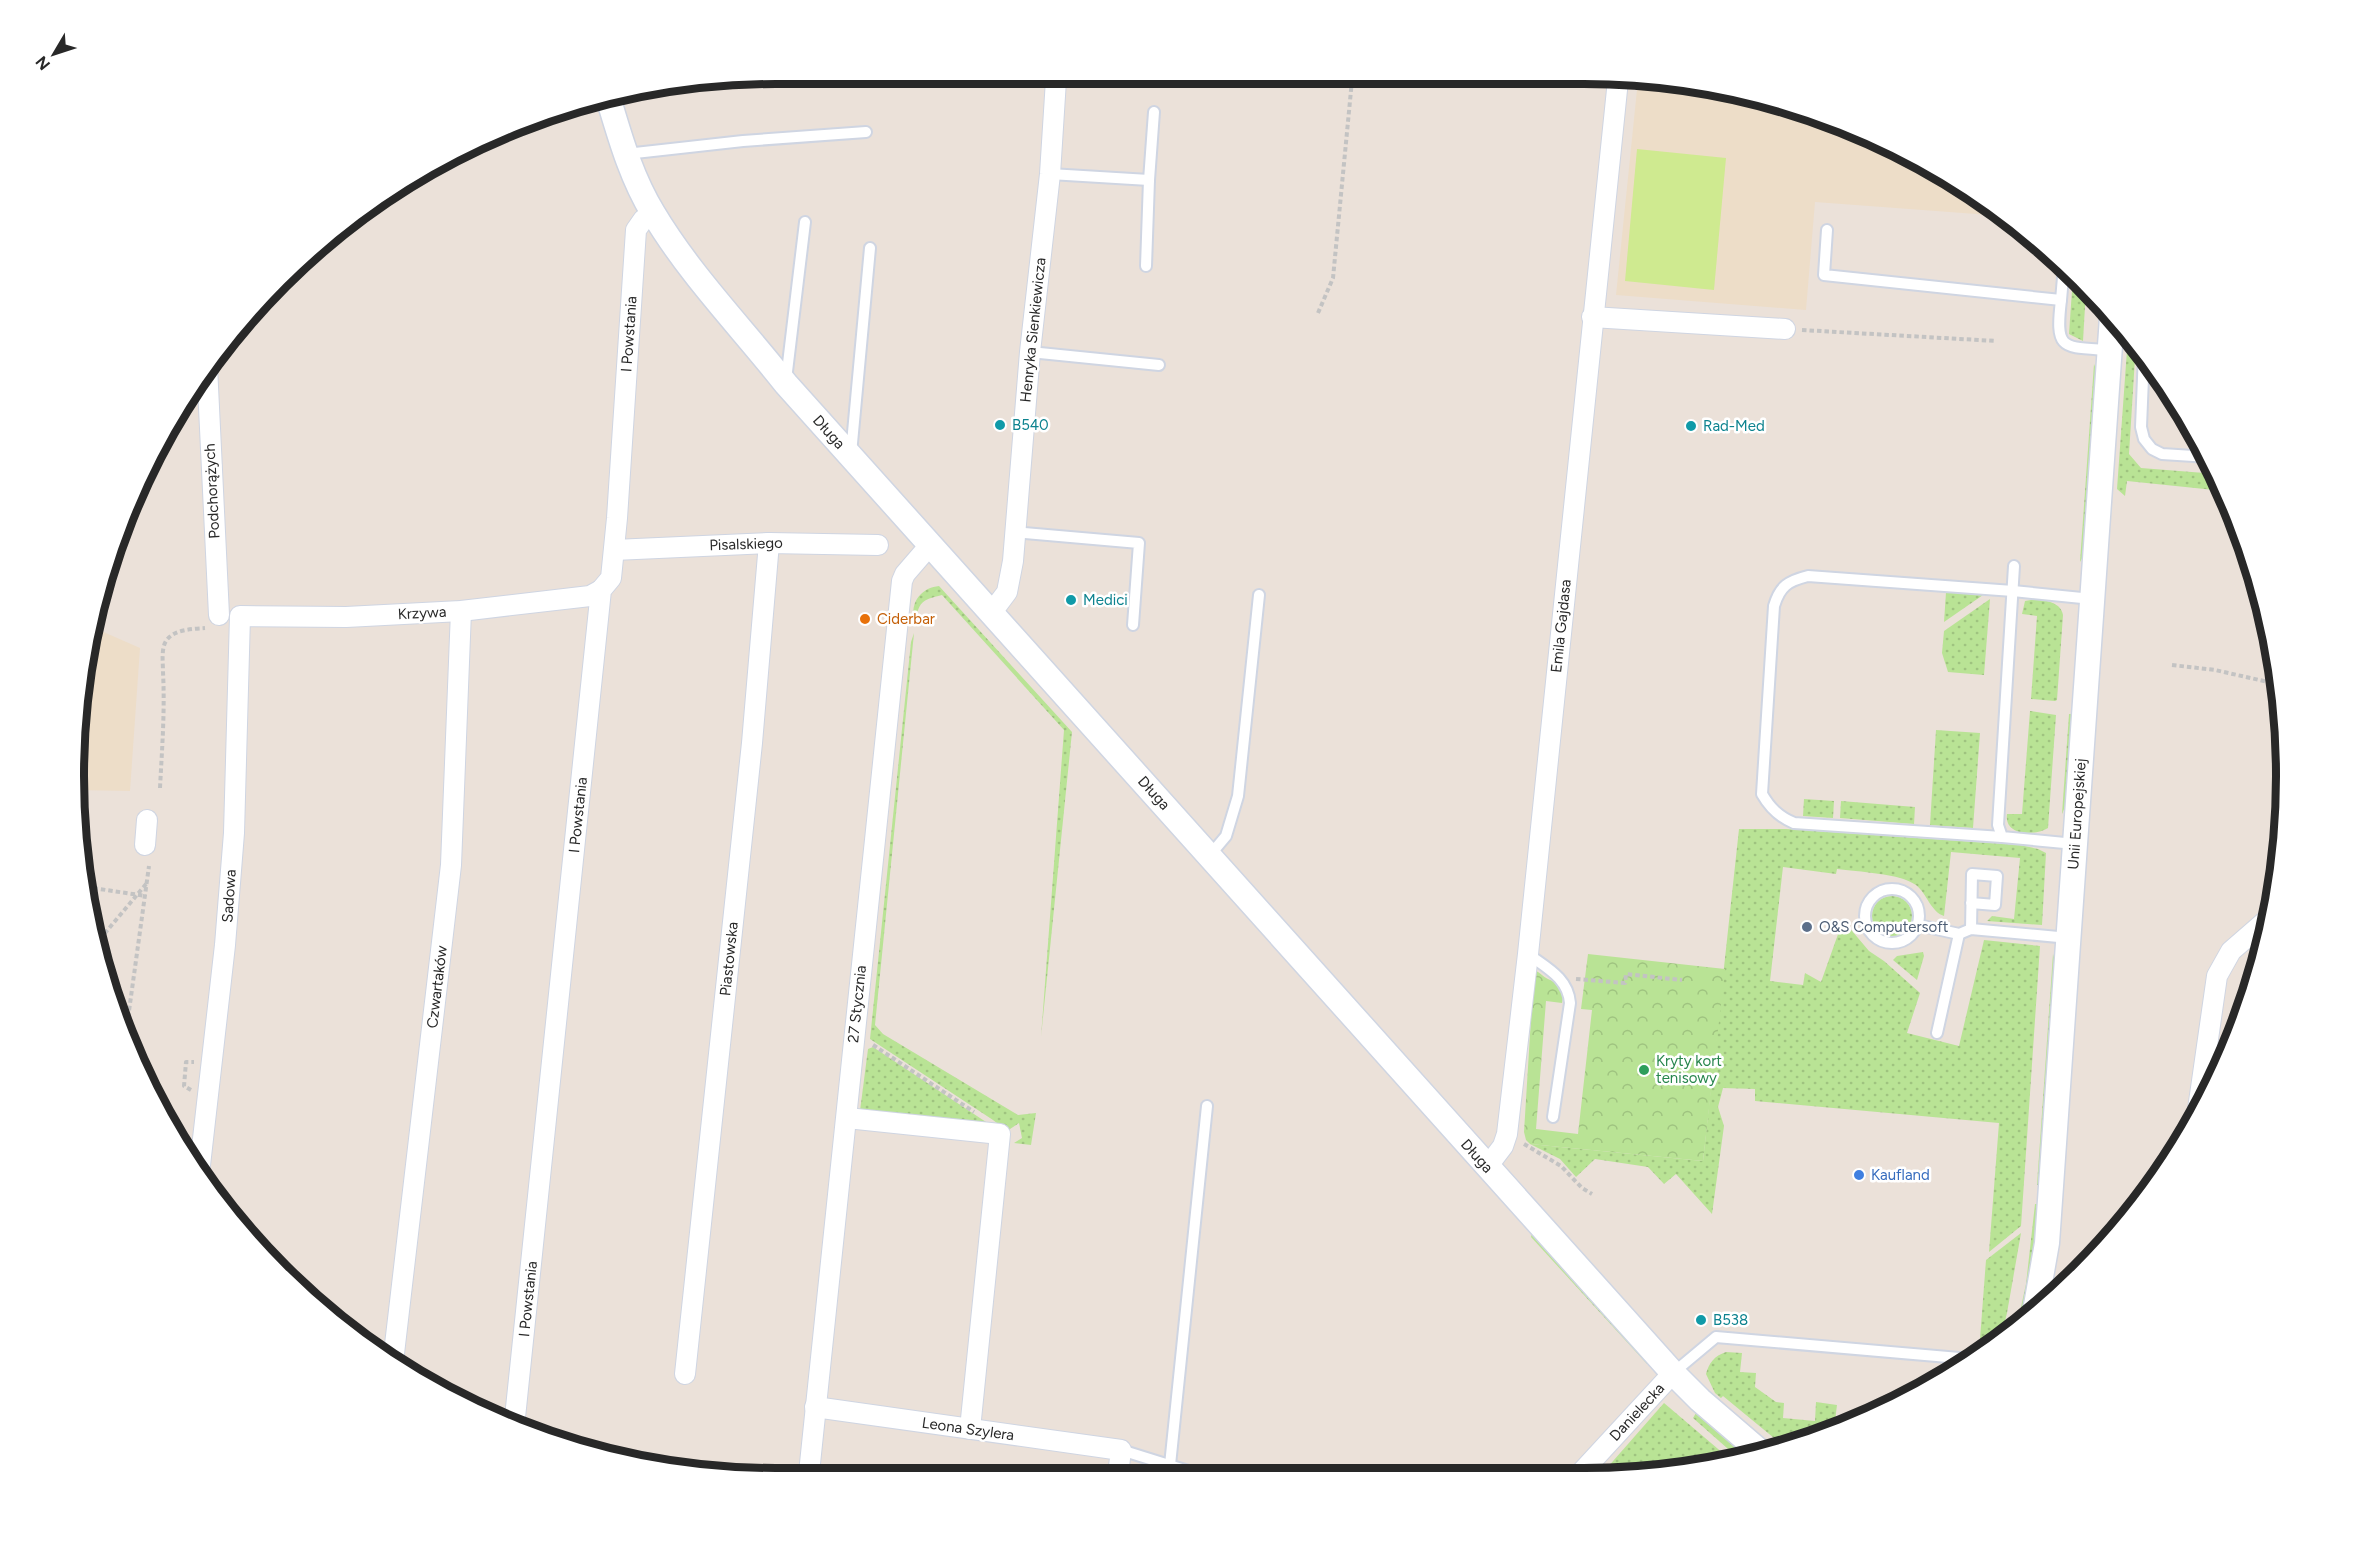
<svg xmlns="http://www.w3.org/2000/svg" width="2360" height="1552" font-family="Figtree,sans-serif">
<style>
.education{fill:#edddc8}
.grass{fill:url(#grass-dots)}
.park{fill:url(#park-crowns)}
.pitch{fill:#cfea90}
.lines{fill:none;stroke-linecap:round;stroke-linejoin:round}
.service-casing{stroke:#cfd5e2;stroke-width:14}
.minor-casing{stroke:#cfd5e2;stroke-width:22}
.tertiary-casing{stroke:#cfd5e2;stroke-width:27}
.path{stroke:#c3c3c3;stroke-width:4;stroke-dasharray:4.5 3;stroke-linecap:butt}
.service{stroke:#fff;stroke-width:10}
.minor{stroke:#fff;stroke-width:20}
.tertiary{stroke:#fff;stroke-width:24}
.culture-dot{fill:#0f9aa8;stroke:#fff;stroke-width:2}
.food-dot{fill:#e8710a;stroke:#fff;stroke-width:2}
.service-dot{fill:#5c6f8a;stroke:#fff;stroke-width:2}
.leisure-dot{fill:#2e9e5b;stroke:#fff;stroke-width:2}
.shop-dot{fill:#3f7fe0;stroke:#fff;stroke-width:2}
.labels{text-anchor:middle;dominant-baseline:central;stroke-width:5;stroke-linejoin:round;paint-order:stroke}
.street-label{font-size:15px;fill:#282828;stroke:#fff}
.culture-label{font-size:15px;fill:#0d838f;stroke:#fff;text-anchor:start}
.food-label{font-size:15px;fill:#c56008;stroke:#fff;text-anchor:start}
.service-label{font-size:15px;fill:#4e5e75;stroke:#fff;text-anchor:start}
.leisure-label{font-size:15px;fill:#27864d;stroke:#fff;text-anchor:start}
.shop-label{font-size:15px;fill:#366cbe;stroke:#fff;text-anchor:start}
.rim{fill:none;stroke:#282828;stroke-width:8}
</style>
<defs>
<pattern id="grass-dots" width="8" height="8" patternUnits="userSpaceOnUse" patternTransform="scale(1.5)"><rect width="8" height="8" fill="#b9e395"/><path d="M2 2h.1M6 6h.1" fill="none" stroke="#9fc380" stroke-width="1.8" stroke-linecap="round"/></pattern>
<pattern id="park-crowns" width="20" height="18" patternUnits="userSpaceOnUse" patternTransform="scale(1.5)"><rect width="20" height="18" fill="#b9e395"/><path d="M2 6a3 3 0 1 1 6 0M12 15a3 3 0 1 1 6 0" fill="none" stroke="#9fc380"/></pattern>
</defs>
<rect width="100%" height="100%" fill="#ebe1d9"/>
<!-- education -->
<g class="education">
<polygon points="1638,80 1676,80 1853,127 1936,168 2003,216 1815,202 1806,310 1616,295"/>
<polygon points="98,613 99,630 140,648 130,791 75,790 75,730"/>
</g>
<!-- grass -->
<g class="grass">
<polygon points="2073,276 2086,289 2083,341 2069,334"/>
<polygon points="2136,342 2129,454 2141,468 2217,474 2224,491 2127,481 2125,496 2117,489 2127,350 2130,343"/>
<polygon points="2094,364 2097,372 2084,555 2080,562"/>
<path d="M939 586 1072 732 1041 1037 1064 730 942 595C921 600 919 602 915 623 909 604 920 588 939 586Z"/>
<polygon points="1946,592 1983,595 1944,622"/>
<polygon points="1990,599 1984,675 1948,672 1942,653 1944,631"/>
<path d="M2037 599C2048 601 2061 603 2063 615L2057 700 2055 701 2031 699 2037 616 2022 614 2025 601Z"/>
<polygon points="914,633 875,1025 883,1034 1018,1115 1036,1113 1031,1145 1014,1143 1022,1138 1019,1123 1007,1131 993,1120 870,1039 911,642"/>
<path d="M2030 711 2056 715 2048 828C2035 836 2004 836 2007 814H2022Z"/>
<polygon points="2069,714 2073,714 2067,802 2062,814"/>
<polygon points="1936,730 1980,733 1973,828 1930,825"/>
<polygon points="1804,799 1834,801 1833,818 1803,816"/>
<polygon points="1841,801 1915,807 1914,824 1840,818"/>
<path d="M1739 829H1786L2020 845 2038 849 2046 853 2042 925 1987 921 1992 916 2014 919 2020 858 1951 852 1944 916C1931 912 1927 894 1916 885 1899 873 1858 872 1837 869L1836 874 1783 867 1770 981 1803 985 1805 973 1821 982 1842 923 1847 925 1869 951 1884 961 1920 993 1907 1033 1959 1046 1984 940 2040 946 2021 1226 1989 1252 1999 1123 1755 1101V1089L1723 1088 1718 1107 1724 1126 1712 1214 1676 1174 1664 1184 1648 1167 1595 1159 1576 1177 1560 1159 1530 1144 1703 1161Z"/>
<circle cx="1892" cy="916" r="20"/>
<polygon points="1923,952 1924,956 1917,980 1893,960 1897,956"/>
<polygon points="2053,954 2055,961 2041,1185 2037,1185"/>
<polygon points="873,1047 989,1124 860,1111 868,1049"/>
<path d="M2035 1204H2039C2037 1229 2032 1315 2016 1330L2026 1284Z"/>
<polygon points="1532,1233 1647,1361 1647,1364 1531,1237"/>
<polygon points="2021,1233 2007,1313 2000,1341 1988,1348 1980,1339 1986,1260"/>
<path d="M1726 1352 1742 1353 1740 1372 1756 1373 1755 1387 1776 1402 1784 1403 1783 1418 1815 1421 1816 1402 1837 1405 1834 1429 1785 1447 1723 1396 1721 1398 1715 1393 1706 1374C1709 1363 1714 1356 1726 1352Z"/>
<polygon points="1664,1403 1731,1460 1630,1477 1599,1477"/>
<polygon points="1696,1413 1748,1458 1739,1459 1736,1456 1693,1418"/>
</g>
<!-- park -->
<path class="park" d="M1588 954 1725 969 1703 1161 1530 1144 1526 1140 1524 1132 1534 970C1540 972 1543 977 1548 979 1559 984 1565 990 1562 1003L1546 1001 1536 1129 1578 1134 1592 1010 1581 1009Z"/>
<!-- pitch -->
<polygon class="pitch" points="1637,149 1726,158 1714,290 1625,281"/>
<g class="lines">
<defs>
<g id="service">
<polyline points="626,154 743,141 866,132"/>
<polyline points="1050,174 1149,180"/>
<path d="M1827 230 1824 275 2061 300C2055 351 2062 347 2109 350"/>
<polyline points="1146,266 1149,180 1154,112"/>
<polyline points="2061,300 2064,266"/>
<polyline points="1030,352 1159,365"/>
<polyline points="2144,353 2141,427 2144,439 2152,449 2162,454 2209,457"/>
<polyline points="786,380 805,222"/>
<polyline points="851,454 870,248"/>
<polyline points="1014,532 1139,543 1133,625"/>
<polyline points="2014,566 1998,825 2002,837 2075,844"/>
<path d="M2002 837 1794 823C1779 817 1770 808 1762 794L1774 606C1780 586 1788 581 1808 576L2013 591 2092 599"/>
<polyline points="1210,855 1226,836 1238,796 1259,595"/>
<circle cx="1892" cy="916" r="27"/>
<polyline points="1918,925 1959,934 1971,929 2069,938"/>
<polyline points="1971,929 1972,874 1997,876 1995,905 1971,903"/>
<path d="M1528 954C1547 968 1568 978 1570 1003L1553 1117"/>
<polyline points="1937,1033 1959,934"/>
<polyline points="1673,1373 1716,1337 1971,1359"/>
<polyline points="1121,1450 1201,1475"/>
<polyline points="1170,1465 1207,1106"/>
</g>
<g id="minor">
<polyline points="1592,317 1785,329"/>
<polyline points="207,366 219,615"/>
<polyline points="614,550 769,543 878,545"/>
<polyline points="992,612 1007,592 1013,561 1030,352 1050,174 1056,80"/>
<polyline points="145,845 147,820"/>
<polyline points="2197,1116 2217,976 2231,951 2269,918"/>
<polyline points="847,1118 1000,1134 970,1429"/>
<polyline points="1487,1167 1503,1146 1507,1134 1528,954 1618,80"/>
<polyline points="199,1174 225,945 234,833 240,616 346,617 461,611 590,596 601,590"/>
<polyline points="393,1362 451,865 461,611"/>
<polyline points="685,1374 752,743 769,543"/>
<polyline points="815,1407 1121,1450 1118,1475"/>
<polyline points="514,1427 601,590 611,578 617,518 636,230 643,220 652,213"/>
<polyline points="809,1473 902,581 905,574 930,545"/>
<polyline points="1577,1477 1673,1373"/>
</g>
<g id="tertiary">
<path d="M608 97C620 137 631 177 653 213 690 275 741 327 786 384L1673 1373 1700 1400 1764 1455"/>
<polyline points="2035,1311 2047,1243 2112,317"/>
</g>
</defs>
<!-- service casing -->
<use href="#service" class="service-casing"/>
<!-- minor casing -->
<use href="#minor" class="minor-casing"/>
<!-- tertiary casing -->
<use href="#tertiary" class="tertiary-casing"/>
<!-- path -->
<g class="path">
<polyline points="2091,310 2092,296"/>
<polyline points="1318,313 1333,278 1352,80"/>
<polyline points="1802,330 1996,341"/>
<polyline points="2172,665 2215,670 2277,684"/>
<path d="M160 788C162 749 165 711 163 672 163 663 161 649 166 641 174 629 193 629 205 628"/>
<polyline points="86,887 146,896"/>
<polyline points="95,945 147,883"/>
<polyline points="1576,979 1625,983 1626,974 1682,980"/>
<path d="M2236 1030C2240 1008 2243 984 2258 966"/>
<polyline points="125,1040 149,866"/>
<polyline points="873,1045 974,1112"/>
<polyline points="191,1090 184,1086 186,1062 194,1062"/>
<polyline points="1524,1144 1561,1166 1582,1188 1592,1194"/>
<polyline points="2008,1336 2013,1316"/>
</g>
<!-- service -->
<use href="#service" class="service"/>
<!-- minor -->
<use href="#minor" class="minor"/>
<!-- tertiary -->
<use href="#tertiary" class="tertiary"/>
</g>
<!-- markers -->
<g class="culture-dot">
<circle cx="1000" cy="425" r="6"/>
<circle cx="1691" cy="426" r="6"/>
<circle cx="1071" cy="600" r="6"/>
<circle cx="1701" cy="1320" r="6"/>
</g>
<circle class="food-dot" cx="865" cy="619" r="6"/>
<circle class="service-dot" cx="1807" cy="927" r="6"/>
<circle class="leisure-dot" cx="1644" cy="1070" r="6"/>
<circle class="shop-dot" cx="1859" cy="1175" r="6"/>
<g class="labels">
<!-- street labels -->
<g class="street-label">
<text transform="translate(1033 330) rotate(-84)">Henryka Sienkiewicza</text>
<text transform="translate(629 334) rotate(-86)">I Powstania</text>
<text transform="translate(829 432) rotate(48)">Długa</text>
<text transform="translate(212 491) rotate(-93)">Podchorążych</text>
<text transform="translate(746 544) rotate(-2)">Pisalskiego</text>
<text transform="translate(422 613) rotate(-3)">Krzywa</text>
<text transform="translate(1561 626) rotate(-84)">Emila Gajdasa</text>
<text transform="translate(1154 793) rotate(48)">Długa</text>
<text transform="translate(2077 814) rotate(-86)">Unii Europejskiej</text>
<text transform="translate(578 815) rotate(-84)">I Powstania</text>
<text transform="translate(229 896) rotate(-86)">Sadowa</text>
<text transform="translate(729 959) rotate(-84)">Piastowska</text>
<text transform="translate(437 987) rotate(-83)">Czwartaków</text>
<text transform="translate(857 1004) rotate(-84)">27 Stycznia</text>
<text transform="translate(1477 1156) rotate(48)">Długa</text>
<text transform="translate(528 1299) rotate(-84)">I Powstania</text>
<text transform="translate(1637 1412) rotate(-47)">Danielecka</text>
<text transform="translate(968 1429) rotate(8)">Leona Szylera</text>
</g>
<!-- culture labels -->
<g class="culture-label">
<text x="1012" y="425">B540</text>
<text x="1703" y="426">Rad-Med</text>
<text x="1083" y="600">Medici</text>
<text x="1713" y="1320">B538</text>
</g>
<!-- food labels -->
<g class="food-label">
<text x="877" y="619">Ciderbar</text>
</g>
<!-- service labels -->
<g class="service-label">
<text x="1819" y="927">O&amp;S Computersoft</text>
</g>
<!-- leisure labels -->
<g class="leisure-label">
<text x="1656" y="1061">Kryty kort<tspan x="1656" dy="17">tenisowy</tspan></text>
</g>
<!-- shop labels -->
<g class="shop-label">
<text x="1871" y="1175">Kaufland</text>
</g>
</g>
<!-- crop -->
<path d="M0 0H2360V1552H0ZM776 84H1584A692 692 0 0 1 2276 776V776A692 692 0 0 1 1584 1468H776A692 692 0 0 1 84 776V776A692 692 0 0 1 776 84Z" fill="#fff" fill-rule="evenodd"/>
<path class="rim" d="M776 84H1584A692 692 0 0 1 2276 776V776A692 692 0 0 1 1584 1468H776A692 692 0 0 1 84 776V776A692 692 0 0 1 776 84Z"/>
<!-- north arrow -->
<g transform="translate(54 54) rotate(231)" stroke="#ffffff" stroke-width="4.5" paint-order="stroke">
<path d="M0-4.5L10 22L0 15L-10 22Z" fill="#282828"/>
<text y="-9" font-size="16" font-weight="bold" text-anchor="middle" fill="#282828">N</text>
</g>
</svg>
